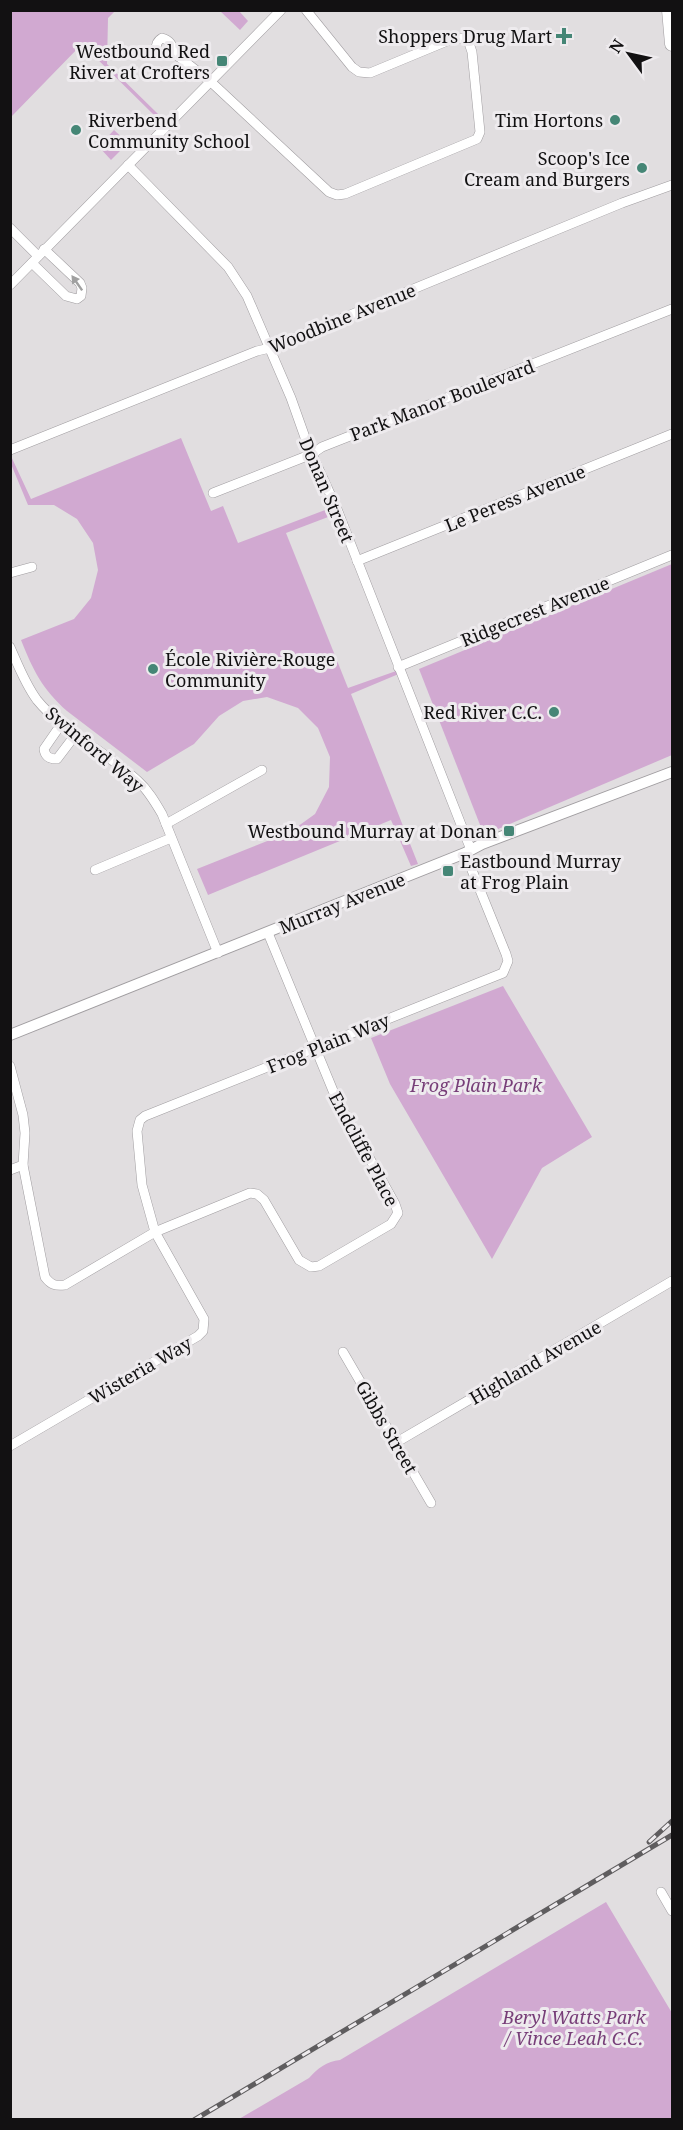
<svg xmlns="http://www.w3.org/2000/svg" width="683" height="2130" font-family="'Noto Serif',serif">
<style>
.green{fill:#d1a9d1}
.lines{fill:none;stroke-linecap:round;stroke-linejoin:round}
.minor-casing{stroke:#a09da0;stroke-width:10}
.tertiary-casing{stroke:#a09da0;stroke-width:12}
.primary-casing{stroke:#a09da0;stroke-width:15}
.minor{stroke:#fff;stroke-width:9}
.tertiary{stroke:#fff;stroke-width:10}
.primary{stroke:#fff;stroke-width:14}
.rail-casing{stroke:#5f5d5f;stroke-width:5}
.rail{stroke:#eeebee;stroke-width:3;stroke-dasharray:9;stroke-linecap:butt}
.oneway{fill:#a0a0a0}
.poi-dot{fill:#458676;stroke:#eeebee;stroke-width:2}
.labels{text-anchor:middle;dominant-baseline:central;stroke-width:6;stroke-linejoin:round;paint-order:stroke}
.poi-label{font-size:18px;fill:#121112;stroke:#eeebee;text-anchor:end}
.street-label{font-size:18px;fill:#121112;stroke:#eeebee}
.park-label{font-size:18px;font-style:italic;fill:#773e78;stroke:#eeebee}
</style>
<rect width="100%" height="100%" fill="#e1dee0"/>
<!-- green -->
<g class="green">
<polygon points="11,10 115,11 108,18 107,64 158,114 155,116 82,44 11,117"/>
<polygon points="220,11 239,11 248,21 240,30"/>
<polygon points="114,130 128,143 111,160 100,148 101,144"/>
<path d="M181 438 211 511 223 506 238 543 333 507 336 514 286 533 348 688 399 670 401 673 351 694 418 864 411 866 391 820 208 895 197 869 290 832 315 814 329 787 330 757 318 728 298 708 267 697 243 701 219 716 194 744 147 772 67 711C42 689 33 670 21 640L74 619 91 598 98 570 93 543 77 519 54 505H28L11 464 10 454 31 499Z"/>
<polygon points="672,564 672,755 484,835 419,669"/>
<polygon points="503,986 592,1137 542,1168 492,1259 390,1084 371,1038"/>
<path d="M606 1902 672 2013V2119H239L309 2078C317 2069 327 2061 340 2060Z"/>
</g>
<g class="lines">
<defs>
<g id="minor">
<path d="M174 53C173 45 170 40 162 38 157 41 156 44 156 51L163 55 174 53 211 82 329 192 337 195 345 194 477 139 480 132 472 52 469 43 461 38 452 39 370 73 359 72 352 67 306 10"/>
<polyline points="128,165 228,267 247,296 291,398 307,443 337,509 471,850"/>
<polyline points="10,228 38,256"/>
<polyline points="32,263 66,296 77,299 81,296 82,288 80,283 44,249"/>
<polyline points="10,285 281,10"/>
<polyline points="10,450 257,351 270,348 622,203 672,185"/>
<polyline points="213,493 312,454 322,447 672,309"/>
<polyline points="357,561 672,434"/>
<polyline points="10,573 32,567"/>
<path d="M10 647C18 665 25 684 37 700 64 733 107 752 138 781 148 790 155 802 162 814L218 953"/>
<polyline points="398,667 672,555"/>
<path d="M62 723 44 749C45 756 49 759 57 759L76 734"/>
<polyline points="166,824 262,770"/>
<polyline points="95,870 171,838"/>
<path d="M10 1066 23 1115 25 1133 23 1165 45 1277C51 1285 55 1286 65 1285L155 1232 250 1193 257 1194 264 1200 299 1260 311 1267 319 1266 391 1224 398 1213 395 1204 336 1098 268 933"/>
<polyline points="10,1170 23,1165"/>
<polyline points="343,1352 431,1503"/>
<polyline points="397,1442 672,1281"/>
<polyline points="10,1446 198,1336 203,1331 204,1319 155,1232 142,1185 137,1131 140,1120 145,1116 503,973 508,961 506,954 465,853"/>
<polyline points="661,1892 672,1911"/>
</g>
<polyline id="tertiary" points="10,1035 465,853 482,844 672,772"/>
<polyline id="primary" points="669,10 672,44"/>
</defs>
<!-- minor casing -->
<use href="#minor" class="minor-casing"/>
<!-- tertiary casing -->
<use href="#tertiary" class="tertiary-casing"/>
<!-- primary casing -->
<use href="#primary" class="primary-casing"/>
<!-- minor -->
<use href="#minor" class="minor"/>
<!-- tertiary -->
<use href="#tertiary" class="tertiary"/>
<!-- primary -->
<use href="#primary" class="primary"/>
<defs>
<g id="rail">
<polyline points="649,1842 672,1821"/>
<polyline points="194,2120 672,1835"/>
</g>
</defs>
<!-- rail casing -->
<use href="#rail" class="rail-casing"/>
<!-- rail -->
<use href="#rail" class="rail"/>
</g>
<!-- one-way arrows -->
<defs><path id="oneway-solid" d="M-6-.8H1V-3.2L6.5 0L1 3.2V.8H-6Z" transform="scale(1.5)"/></defs>
<use class="oneway" href="#oneway-solid" transform="translate(77 283) rotate(-125)"/>
<!-- markers -->
<g class="poi-dot">
<path d="M561 27h6v6h6v6h-6v6h-6v-6h-6v-6h6z"/>
<rect x="216" y="55" width="12" height="12" rx="3"/>
<circle cx="615" cy="120" r="6"/>
<circle cx="76" cy="130" r="6"/>
<circle cx="642" cy="168" r="6"/>
<circle cx="153" cy="669" r="6"/>
<circle cx="554" cy="712" r="6"/>
<rect x="503" y="825" width="12" height="12" rx="3"/>
<rect x="442" y="865" width="12" height="12" rx="3"/>
</g>
<g class="labels">
<!-- poi labels -->
<g class="poi-label">
<text x="552" y="36">Shoppers Drug Mart</text>
<text x="210" y="51">Westbound Red<tspan x="210" dy="21">River at Crofters</tspan></text>
<text x="88" y="120" text-anchor="start">Riverbend<tspan x="88" dy="21">Community School</tspan></text>
<text x="603" y="120">Tim Hortons</text>
<text x="630" y="158">Scoop's Ice<tspan x="630" dy="21">Cream and Burgers</tspan></text>
<text x="165" y="659" text-anchor="start">École Rivière-Rouge<tspan x="165" dy="21">Community</tspan></text>
<text x="542" y="712">Red River C.C.</text>
<text x="497" y="831">Westbound Murray at Donan</text>
<text x="460" y="861" text-anchor="start">Eastbound Murray<tspan x="460" dy="21">at Frog Plain</tspan></text>
</g>
<!-- street labels -->
<g class="street-label">
<text transform="translate(342 318) rotate(-22)">Woodbine Avenue</text>
<text transform="translate(442 400) rotate(-21)">Park Manor Boulevard</text>
<text transform="translate(327 490) rotate(67)">Donan Street</text>
<text transform="translate(515 498) rotate(-22)">Le Peress Avenue</text>
<text transform="translate(535 611) rotate(-22)">Ridgecrest Avenue</text>
<text transform="translate(95 749) rotate(40)">Swinford Way</text>
<text transform="translate(342 903) rotate(-22)">Murray Avenue</text>
<text transform="translate(328 1043) rotate(-22)">Frog Plain Way</text>
<text transform="translate(364 1149) rotate(62)">Endcliffe Place</text>
<text transform="translate(535 1362) rotate(-30)">Highland Avenue</text>
<text transform="translate(140 1370) rotate(-30)">Wisteria Way</text>
<text transform="translate(387 1427) rotate(60)">Gibbs Street</text>
</g>
<!-- park labels -->
<g class="park-label">
<text x="476" y="1085">Frog Plain Park</text>
<text x="574" y="2017">Beryl Watts Park<tspan x="574" dy="21">/ Vince Leah C.C.</tspan></text>
</g>
</g>
<!-- border -->
<rect width="683" height="2130" fill="none" stroke="#121112" stroke-width="24"/>
<!-- north arrow -->
<g transform="translate(629 54) rotate(303)" stroke="#eeebee" stroke-width="4.5" paint-order="stroke">
<path d="M0-4.5L10 22L0 15L-10 22Z" fill="#121112"/>
<text y="-9" font-size="16" font-weight="bold" text-anchor="middle" fill="#121112">N</text>
</g>
</svg>
